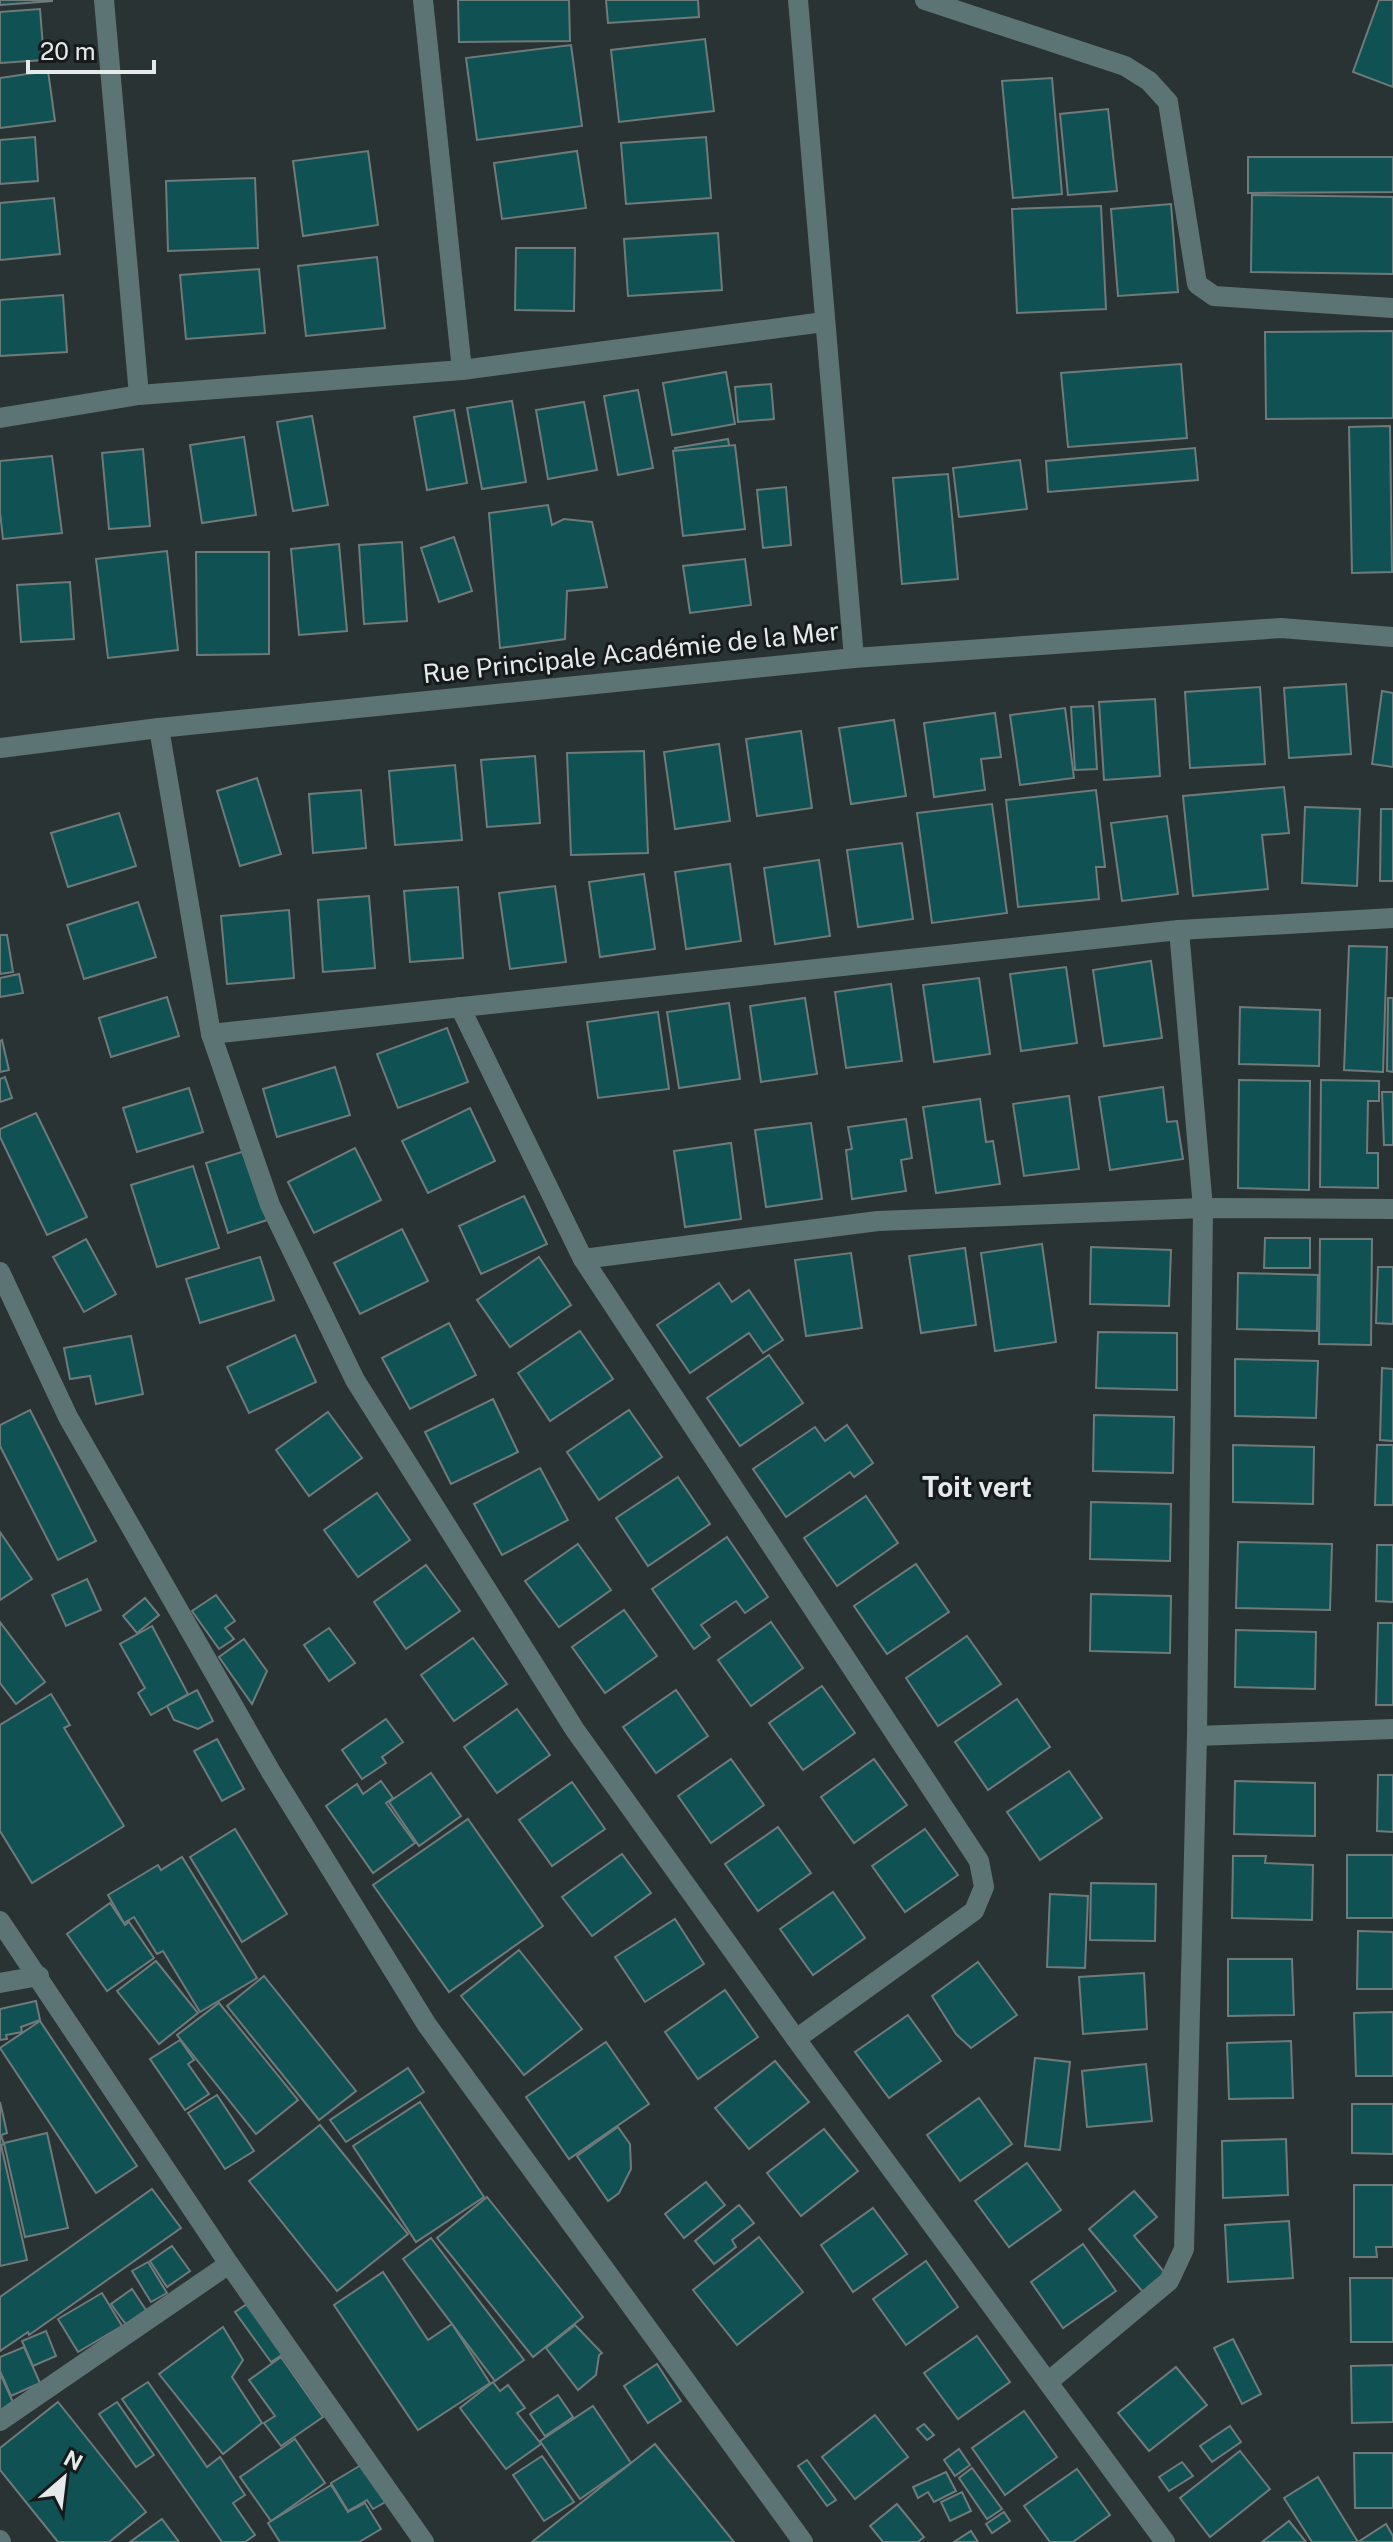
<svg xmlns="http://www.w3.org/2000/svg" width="1393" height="2542" font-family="'Public Sans',sans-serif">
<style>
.building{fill:#105153;stroke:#6f7a7a;stroke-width:2}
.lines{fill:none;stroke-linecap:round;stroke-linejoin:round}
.minor{stroke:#5c7474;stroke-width:20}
.labels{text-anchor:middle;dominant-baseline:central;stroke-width:6;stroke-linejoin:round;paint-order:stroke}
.street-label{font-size:26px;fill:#e4eaea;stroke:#161a1a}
.neighbourhood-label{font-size:28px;font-weight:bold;fill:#e4eaea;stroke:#161a1a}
</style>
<rect width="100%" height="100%" fill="#2a3334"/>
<!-- building -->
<g class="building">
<polygon points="0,0 52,0 52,1 0,5"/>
<polygon points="458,0 569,0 570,41 459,42"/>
<polygon points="606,0 698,0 699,17 608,23"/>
<polygon points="1379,0 1393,0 1393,87 1353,72"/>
<polygon points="40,9 44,60 0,63 0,12"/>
<polygon points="705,39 714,111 619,122 611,50"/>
<polygon points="571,45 582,126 477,140 466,58"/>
<polygon points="48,71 55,121 0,128 0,78"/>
<polygon points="1052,78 1062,194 1013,198 1002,81"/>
<polygon points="1108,109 1117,191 1068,195 1060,114"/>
<polygon points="35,137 38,181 0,184 0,140"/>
<polygon points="706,137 711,198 626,204 621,143"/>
<polygon points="368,151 378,225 303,236 293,161"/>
<polygon points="577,151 586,208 502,219 494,163"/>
<polygon points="1248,157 1393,157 1393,192 1248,193"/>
<polygon points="255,178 258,248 168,251 166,181"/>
<polygon points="1252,195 1393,197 1393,274 1251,272"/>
<polygon points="54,198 60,254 0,260 0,203"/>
<polygon points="1171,204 1178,292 1118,296 1111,209"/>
<polygon points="1101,206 1106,309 1017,313 1012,209"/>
<polygon points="718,233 722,290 628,296 624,239"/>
<polygon points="516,248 575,248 574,311 515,310"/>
<polygon points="377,257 385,328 306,336 298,266"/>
<polygon points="259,269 265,333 186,339 180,275"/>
<polygon points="63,295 67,352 0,356 0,300"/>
<polygon points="1393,331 1393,418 1266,419 1265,332"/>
<polygon points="1181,364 1187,438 1068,447 1061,373"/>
<polygon points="726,372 735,424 672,435 663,383"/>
<polygon points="771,384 774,419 738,422 735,387"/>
<polygon points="638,390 653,468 618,475 604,396"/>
<polygon points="512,401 526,482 482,489 467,408"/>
<polygon points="584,402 597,470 548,479 536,410"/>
<polygon points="454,410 467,483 427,490 414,417"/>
<polygon points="312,416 328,505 293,511 277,422"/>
<polygon points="1390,426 1392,572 1352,573 1349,427"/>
<polygon points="244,437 256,515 202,523 190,445"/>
<polygon points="728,439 743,527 691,535 675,448"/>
<polygon points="735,445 745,529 683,536 673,451"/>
<polygon points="1195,448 1198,480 1048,492 1046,461"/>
<polygon points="143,449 150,526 109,529 102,453"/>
<polygon points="52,456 62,533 3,539 0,512 0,461"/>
<polygon points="1020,460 1027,509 959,517 953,468"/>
<polygon points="948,474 958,579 902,584 893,478"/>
<polygon points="786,487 791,545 763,548 757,490"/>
<polygon points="548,505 552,525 564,519 592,522 607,587 567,591 565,639 500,648 489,513"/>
<polygon points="454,537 472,591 439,602 421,548"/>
<polygon points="402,542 407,621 364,624 359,545"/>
<polygon points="339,544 347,631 299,635 291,549"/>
<polygon points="167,551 178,650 108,658 96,559"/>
<polygon points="196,552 269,552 269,654 197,655"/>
<polygon points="745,559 751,605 690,613 683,566"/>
<polygon points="70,582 74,639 21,642 17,585"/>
<polygon points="1346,684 1351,754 1289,758 1284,688"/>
<polygon points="1260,687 1265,764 1190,768 1185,692"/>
<polygon points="1382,691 1393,693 1393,767 1372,764"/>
<polygon points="1155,699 1160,776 1104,780 1099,702"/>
<polygon points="1093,706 1097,769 1075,770 1071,707"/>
<polygon points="1065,708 1074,778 1020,785 1010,715"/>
<polygon points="995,713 1001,757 981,759 985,790 934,797 924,723"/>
<polygon points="894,720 906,796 851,804 839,728"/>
<polygon points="801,731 812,808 757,816 746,739"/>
<polygon points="719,744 730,821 675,829 664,752"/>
<polygon points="644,751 648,853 571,855 567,753"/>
<polygon points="535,756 540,823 487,827 481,760"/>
<polygon points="455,765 462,840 395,845 389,771"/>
<polygon points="257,778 281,854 240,866 217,791"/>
<polygon points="1284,787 1289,833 1262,835 1268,889 1193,896 1183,796"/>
<polygon points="361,790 366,848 313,853 309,794"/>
<polygon points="1096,790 1105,867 1096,867 1099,899 1018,907 1006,800"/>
<polygon points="992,804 1007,913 932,923 917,813"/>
<polygon points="1305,807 1360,809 1357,886 1302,883"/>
<polygon points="1381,809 1393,809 1393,881 1380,881"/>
<polygon points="119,813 136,866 68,887 51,833"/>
<polygon points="1167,816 1178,894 1122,901 1111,823"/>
<polygon points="902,843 913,919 858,927 847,850"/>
<polygon points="819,860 830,936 775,944 764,868"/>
<polygon points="730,864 741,941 686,949 675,872"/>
<polygon points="644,874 655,949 600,957 589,882"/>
<polygon points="555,886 566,962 510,969 499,893"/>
<polygon points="458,887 463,958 410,962 404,891"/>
<polygon points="369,896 375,968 323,972 318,900"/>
<polygon points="138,902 156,957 84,979 67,925"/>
<polygon points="289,910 294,978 227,984 221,916"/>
<polygon points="0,935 7,935 13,972 0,974"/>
<polygon points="1349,946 1387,947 1383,1072 1344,1070"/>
<polygon points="1151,961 1162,1038 1104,1046 1093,970"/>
<polygon points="1066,967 1077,1043 1021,1051 1010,974"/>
<polygon points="19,974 23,993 0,997 0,978"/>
<polygon points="979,978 990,1054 934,1062 923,985"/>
<polygon points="891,984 902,1061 846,1068 835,992"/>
<polygon points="167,997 179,1036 111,1057 99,1018"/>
<polygon points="805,998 817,1074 761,1082 750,1006"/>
<polygon points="1388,998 1393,998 1393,1072 1387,1071"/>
<polygon points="729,1003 740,1079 679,1088 667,1012"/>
<polygon points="1240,1007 1320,1010 1319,1066 1239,1064"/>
<polygon points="658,1012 669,1089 598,1098 587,1022"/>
<polygon points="447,1028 468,1082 398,1108 377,1054"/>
<polygon points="2,1040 9,1070 0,1072 0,1041"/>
<polygon points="335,1067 350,1115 277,1137 263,1089"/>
<polygon points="5,1077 12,1098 0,1102 0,1079"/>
<polygon points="1239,1080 1310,1081 1309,1190 1238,1188"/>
<polygon points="1321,1080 1379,1081 1379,1101 1368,1101 1367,1153 1378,1153 1378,1188 1320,1187"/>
<polygon points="1163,1087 1167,1122 1177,1121 1183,1159 1110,1170 1099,1097"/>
<polygon points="189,1088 203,1132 137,1152 123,1108"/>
<polygon points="1382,1092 1393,1092 1393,1145 1384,1145"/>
<polygon points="1069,1096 1079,1169 1024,1176 1013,1104"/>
<polygon points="980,1099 986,1142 993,1141 1000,1184 936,1193 923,1107"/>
<polygon points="470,1108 495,1161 428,1193 402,1141"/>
<polygon points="36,1113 87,1217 47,1235 0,1137 0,1129"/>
<polygon points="906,1119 912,1158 901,1160 906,1191 852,1199 846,1150 852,1149 848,1127"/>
<polygon points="811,1123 822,1199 766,1207 755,1130"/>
<polygon points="731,1143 741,1219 685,1227 674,1151"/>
<polygon points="355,1148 381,1200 314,1233 288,1182"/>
<polygon points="245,1151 267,1220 228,1233 206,1163"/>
<polygon points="193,1166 219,1248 157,1267 131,1185"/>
<polygon points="524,1196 547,1244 481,1274 459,1226"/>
<polygon points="402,1229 428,1281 360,1314 334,1263"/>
<polygon points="1265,1238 1310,1238 1310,1268 1264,1268"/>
<polygon points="86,1239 116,1294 84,1312 53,1257"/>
<polygon points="1320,1239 1372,1239 1371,1345 1319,1344"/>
<polygon points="1042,1244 1056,1342 995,1351 981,1253"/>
<polygon points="1091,1247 1171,1250 1169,1306 1090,1304"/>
<polygon points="965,1248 976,1325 921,1333 909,1256"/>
<polygon points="851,1253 862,1328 806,1336 795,1260"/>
<polygon points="260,1257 274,1300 200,1323 186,1279"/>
<polygon points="539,1257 571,1305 510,1347 477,1300"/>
<polygon points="1378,1267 1393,1267 1393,1324 1376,1323"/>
<polygon points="1238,1273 1318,1275 1317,1331 1237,1329"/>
<polygon points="719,1283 732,1302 749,1290 783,1340 763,1353 749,1333 690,1373 657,1325"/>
<polygon points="449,1323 476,1375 410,1409 382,1358"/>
<polygon points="580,1331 613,1379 550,1421 518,1373"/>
<polygon points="1098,1332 1177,1333 1177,1390 1096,1388"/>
<polygon points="295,1335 316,1382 249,1413 227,1367"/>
<polygon points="131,1336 143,1394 96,1404 90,1376 70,1379 64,1348"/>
<polygon points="769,1355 803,1403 740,1446 707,1398"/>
<polygon points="1235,1359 1318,1361 1316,1418 1235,1416"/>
<polygon points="1382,1368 1393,1369 1393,1441 1380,1440"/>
<polygon points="493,1399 518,1452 451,1484 425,1432"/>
<polygon points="30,1410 96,1541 58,1560 0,1446 0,1425"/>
<polygon points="629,1410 662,1457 599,1500 567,1452"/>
<polygon points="328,1412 362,1458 309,1496 276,1450"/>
<polygon points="1094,1415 1174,1417 1173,1473 1093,1471"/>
<polygon points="847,1425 873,1463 854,1477 850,1472 786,1517 753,1469 815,1427 825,1441"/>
<polygon points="1233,1445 1314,1447 1313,1504 1233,1502"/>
<polygon points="1377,1445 1393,1445 1393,1505 1375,1505"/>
<polygon points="540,1468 568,1520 502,1555 474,1504"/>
<polygon points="678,1477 710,1524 648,1566 616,1518"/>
<polygon points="377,1493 410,1540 358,1577 324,1530"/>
<polygon points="866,1496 898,1543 837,1586 804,1538"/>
<polygon points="1091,1502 1171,1504 1170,1561 1090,1559"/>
<polygon points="0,1532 32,1579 0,1600"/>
<polygon points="727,1537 768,1597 745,1613 736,1601 701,1625 710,1637 694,1649 652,1589"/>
<polygon points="1238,1542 1332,1544 1330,1610 1236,1608"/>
<polygon points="578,1544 611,1590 559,1627 525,1581"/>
<polygon points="1377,1545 1393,1545 1393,1602 1376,1601"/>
<polygon points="916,1564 949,1612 887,1654 854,1606"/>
<polygon points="426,1565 460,1611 406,1649 374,1602"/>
<polygon points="87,1579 101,1610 66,1626 52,1595"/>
<polygon points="1091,1594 1171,1596 1170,1653 1090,1651"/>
<polygon points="216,1595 235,1621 225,1628 234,1639 219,1649 192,1611"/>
<polygon points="145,1598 159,1615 137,1633 123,1616"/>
<polygon points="624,1610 657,1656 605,1693 572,1647"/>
<polygon points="0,1622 45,1682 16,1704 0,1683"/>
<polygon points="771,1622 803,1668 751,1706 718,1660"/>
<polygon points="1378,1623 1393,1623 1393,1705 1376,1705"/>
<polygon points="152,1626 188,1694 151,1715 138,1693 145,1688 120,1644"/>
<polygon points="329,1628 355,1663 329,1681 304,1645"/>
<polygon points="1236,1630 1316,1632 1315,1689 1235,1687"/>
<polygon points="967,1636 1001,1684 938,1726 906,1678"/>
<polygon points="473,1638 507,1684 454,1721 421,1675"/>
<polygon points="244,1639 267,1671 252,1704 219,1657"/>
<polygon points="822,1686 855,1733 803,1770 769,1723"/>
<polygon points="197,1690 213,1721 198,1729 174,1720 167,1706"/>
<polygon points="676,1690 708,1736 656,1773 623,1727"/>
<polygon points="51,1694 70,1725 64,1728 124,1826 32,1883 0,1831 0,1725"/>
<polygon points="1017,1699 1050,1747 988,1790 955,1742"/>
<polygon points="517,1709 550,1755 497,1793 464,1747"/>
<polygon points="386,1719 403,1742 382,1757 386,1763 362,1779 342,1750"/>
<polygon points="217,1739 244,1789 222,1801 194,1751"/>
<polygon points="731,1759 764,1805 711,1843 678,1796"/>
<polygon points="874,1759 907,1805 854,1843 821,1797"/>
<polygon points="1069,1771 1102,1818 1040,1860 1007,1812"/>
<polygon points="431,1773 461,1816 419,1846 389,1802"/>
<polygon points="1378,1775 1393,1775 1393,1832 1377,1831"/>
<polygon points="381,1781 393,1798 386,1803 415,1843 373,1873 326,1806 357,1784 363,1794"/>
<polygon points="1235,1781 1315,1783 1315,1836 1234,1834"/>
<polygon points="572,1782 605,1829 552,1866 519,1820"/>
<polygon points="468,1819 543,1926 449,1992 373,1885"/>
<polygon points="778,1827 811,1873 758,1911 725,1864"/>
<polygon points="235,1829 287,1914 242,1942 190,1857"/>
<polygon points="925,1829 958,1875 905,1912 872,1866"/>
<polygon points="622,1854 651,1893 592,1936 562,1897"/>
<rect x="1347" y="1855" width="46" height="63"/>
<polygon points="1233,1856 1266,1856 1265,1863 1313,1865 1312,1920 1232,1918"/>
<polygon points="182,1857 257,1978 200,2012 163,1951 157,1954 134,1917 124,1923 108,1895 158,1865 161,1870"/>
<polygon points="1091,1883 1156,1884 1155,1941 1090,1940"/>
<polygon points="833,1892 865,1938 813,1975 780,1929"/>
<polygon points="1050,1894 1088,1896 1085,1968 1047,1967"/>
<polygon points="110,1903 125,1925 129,1922 154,1958 107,1991 67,1934"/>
<polygon points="675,1919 704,1964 645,2002 615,1957"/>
<polygon points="1358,1931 1393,1932 1393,1989 1357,1989"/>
<polygon points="519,1950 582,2029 524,2075 461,1996"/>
<polygon points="1228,1959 1292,1959 1294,2015 1228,2016"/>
<polygon points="156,1961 198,2013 159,2044 117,1991"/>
<polygon points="978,1962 1017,2015 971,2048 956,2034 932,1996"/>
<polygon points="1144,1973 1147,2029 1083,2034 1079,1977"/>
<polygon points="264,1976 356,2091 319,2120 227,2006"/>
<polygon points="725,1990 758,2037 698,2079 665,2032"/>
<polygon points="36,2001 40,2020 21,2027 22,2032 6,2035 7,2039 0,2040 0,2009"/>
<polygon points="219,2003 298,2100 256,2134 177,2035"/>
<polygon points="1393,2012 1393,2076 1356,2076 1354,2013"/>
<polygon points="908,2015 941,2061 889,2098 855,2052"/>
<polygon points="40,2021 137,2166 96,2193 0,2048"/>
<polygon points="180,2040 194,2060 188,2064 209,2094 185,2110 150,2059"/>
<polygon points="1291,2041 1293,2098 1229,2099 1227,2043"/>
<polygon points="606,2042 649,2104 569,2159 526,2097"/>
<polygon points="1035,2058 1070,2062 1060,2150 1025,2146"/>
<polygon points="775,2061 809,2102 749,2149 715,2108"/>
<polygon points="1146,2064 1152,2121 1087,2127 1082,2071"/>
<polygon points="408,2068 424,2092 346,2142 330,2120"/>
<polygon points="217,2095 254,2151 225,2169 188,2113"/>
<polygon points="979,2098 1012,2144 960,2181 927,2135"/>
<polygon points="0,2102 7,2133 1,2135 4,2144 1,2145 27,2260 0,2266"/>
<polygon points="420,2102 484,2197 416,2242 353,2146"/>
<polygon points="1352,2104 1393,2104 1393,2154 1352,2153"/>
<polygon points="320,2125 408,2234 337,2291 249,2181"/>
<polygon points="618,2127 630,2144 631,2169 619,2193 608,2201 577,2156"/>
<polygon points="824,2129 858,2171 801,2216 767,2173"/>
<polygon points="47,2133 68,2228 25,2237 4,2143"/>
<polygon points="1286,2139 1288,2195 1223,2198 1222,2141"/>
<polygon points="1027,2163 1061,2210 1009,2247 975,2201"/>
<polygon points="706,2182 725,2205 684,2238 665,2214"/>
<polygon points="1354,2185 1393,2185 1393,2247 1376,2247 1377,2257 1354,2257"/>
<polygon points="152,2189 181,2228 29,2335 28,2332 0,2351 0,2297"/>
<polygon points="1134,2191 1157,2217 1134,2236 1165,2273 1143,2292 1089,2229"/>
<polygon points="487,2197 583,2317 533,2357 437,2238"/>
<polygon points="739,2205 754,2223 732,2240 736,2247 714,2264 695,2241"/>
<polygon points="873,2208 907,2254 853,2292 821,2245"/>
<polygon points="1289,2221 1293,2278 1228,2282 1225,2225"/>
<polygon points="759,2237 803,2292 737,2345 693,2290"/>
<polygon points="431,2238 524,2360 495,2381 403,2259"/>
<polygon points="1083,2244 1116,2291 1063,2328 1031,2282"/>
<polygon points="172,2246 190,2271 167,2287 150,2261"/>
<polygon points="926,2261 958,2307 906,2345 873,2299"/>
<polygon points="148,2262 167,2293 151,2302 132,2271"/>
<polygon points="383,2272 428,2340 452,2324 490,2383 418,2430 334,2305"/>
<polygon points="1350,2278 1393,2278 1393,2342 1351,2342"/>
<polygon points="132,2289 148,2313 127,2326 111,2304"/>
<polygon points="102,2293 122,2326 78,2352 58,2319"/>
<polygon points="253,2300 288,2351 271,2362 235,2312"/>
<polygon points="575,2325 602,2353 599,2355 596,2375 578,2390 546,2348"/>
<polygon points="223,2327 243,2360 232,2377 262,2423 223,2454 159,2374"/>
<polygon points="46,2331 56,2356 33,2366 22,2341"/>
<polygon points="977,2336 1010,2382 958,2419 924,2373"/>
<polygon points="1233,2339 1261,2394 1242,2404 1214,2348"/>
<polygon points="24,2347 40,2383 11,2396 0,2371 0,2357"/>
<polygon points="281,2357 323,2417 281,2446 264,2423 275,2416 249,2380"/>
<polygon points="657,2364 681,2401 648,2423 624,2386"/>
<polygon points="1393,2365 1393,2422 1352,2423 1351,2366"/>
<polygon points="1176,2367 1207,2405 1149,2451 1118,2413"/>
<polygon points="0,2373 16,2409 0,2415"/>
<polygon points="148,2382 207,2467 220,2457 245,2495 233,2503 255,2535 245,2542 222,2542 122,2399"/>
<polygon points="493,2382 500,2391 508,2385 525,2408 517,2413 541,2444 506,2469 460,2408"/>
<polygon points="558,2395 573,2417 545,2436 530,2414"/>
<polygon points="58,2402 146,2512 109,2542 58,2542 0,2470 0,2448"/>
<polygon points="117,2402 154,2455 136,2467 99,2414"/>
<polygon points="593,2406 631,2463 580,2499 540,2441"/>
<polygon points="1024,2411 1057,2457 1005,2495 972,2448"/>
<polygon points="875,2415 908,2457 855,2499 822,2457"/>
<polygon points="924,2424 934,2435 927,2440 917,2429"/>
<polygon points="1230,2426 1241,2442 1212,2462 1200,2446"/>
<polygon points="295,2439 325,2483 271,2521 240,2477"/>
<polygon points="655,2444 734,2542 532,2542"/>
<polygon points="959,2449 970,2465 955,2476 944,2460"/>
<polygon points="1240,2451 1270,2489 1210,2537 1180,2498"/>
<polygon points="1354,2453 1393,2453 1393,2508 1355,2508"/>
<polygon points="542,2456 574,2502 544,2521 513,2475"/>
<polygon points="807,2460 836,2500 827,2506 798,2466"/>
<polygon points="366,2462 389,2500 373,2509 367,2500 348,2511 331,2483"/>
<polygon points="1182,2462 1193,2476 1169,2491 1159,2477"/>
<polygon points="972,2468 1002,2509 987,2519 959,2478"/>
<polygon points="1077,2469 1110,2515 1073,2542 1050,2542 1024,2506"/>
<polygon points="946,2472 956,2491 934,2502 928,2492 918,2498 913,2487"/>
<polygon points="1318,2477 1358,2542 1386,2524 1393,2536 1393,2542 1312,2542 1284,2498"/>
<polygon points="331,2485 348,2512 365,2503 381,2529 359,2542 280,2542 268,2523"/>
<polygon points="962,2492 971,2511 950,2521 941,2502"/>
<polygon points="897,2504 924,2537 918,2542 883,2542 870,2526"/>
<polygon points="1004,2512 1010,2521 992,2533 986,2524"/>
<polygon points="162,2519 179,2542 130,2542"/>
<polygon points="1289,2521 1306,2542 1262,2542"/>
<polygon points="971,2531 978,2542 954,2542"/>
</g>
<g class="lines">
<!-- minor -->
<g class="minor">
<polyline points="104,0 139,395"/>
<polyline points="423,0 462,370"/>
<polyline points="798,0 854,658"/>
<polyline points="925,0 1125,66 1149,81 1168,102 1197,284 1214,296 1393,308"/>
<polyline points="0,418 139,395 462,370 824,322"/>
<polyline points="159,728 211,1034 270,1205 355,1380 575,1730 796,2039 1165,2542"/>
<polyline points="0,748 159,728 854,658 1281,628 1393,637"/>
<polyline points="460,1007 583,1259 979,1861 984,1887 974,1911 796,2039"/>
<polyline points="211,1034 1179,930 1393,918"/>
<polyline points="583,1259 878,1221 1203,1208 1393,1209"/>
<polyline points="0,1272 68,1417 271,1772 427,2025 803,2542"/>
<polyline points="1197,1736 1393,1729"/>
<polyline points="0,1921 229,2264 424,2542"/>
<polyline points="0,1983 39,1976"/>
<polyline points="1048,2382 1169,2281 1184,2249 1197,1736 1203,1208 1179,930"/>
<polyline points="0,2421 229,2264"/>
<polyline points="0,2540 1,2542"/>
</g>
</g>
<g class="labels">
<!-- street labels -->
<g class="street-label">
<text transform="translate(631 652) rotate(-6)">Rue Principale Académie de la Mer</text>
</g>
<!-- neighbourhood labels -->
<g class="neighbourhood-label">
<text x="977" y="1486">Toit vert</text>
</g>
</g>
<!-- north arrow -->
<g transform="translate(64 2478) rotate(28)" stroke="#161a1a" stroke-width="6" paint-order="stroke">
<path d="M0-6L14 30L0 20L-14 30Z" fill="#e4eaea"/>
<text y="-12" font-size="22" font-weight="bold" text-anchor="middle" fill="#e4eaea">N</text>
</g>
<!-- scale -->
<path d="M28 60v12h126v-12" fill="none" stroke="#e4eaea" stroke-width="4"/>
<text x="40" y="60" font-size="24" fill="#e4eaea" stroke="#161a1a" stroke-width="6" paint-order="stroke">20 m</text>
</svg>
